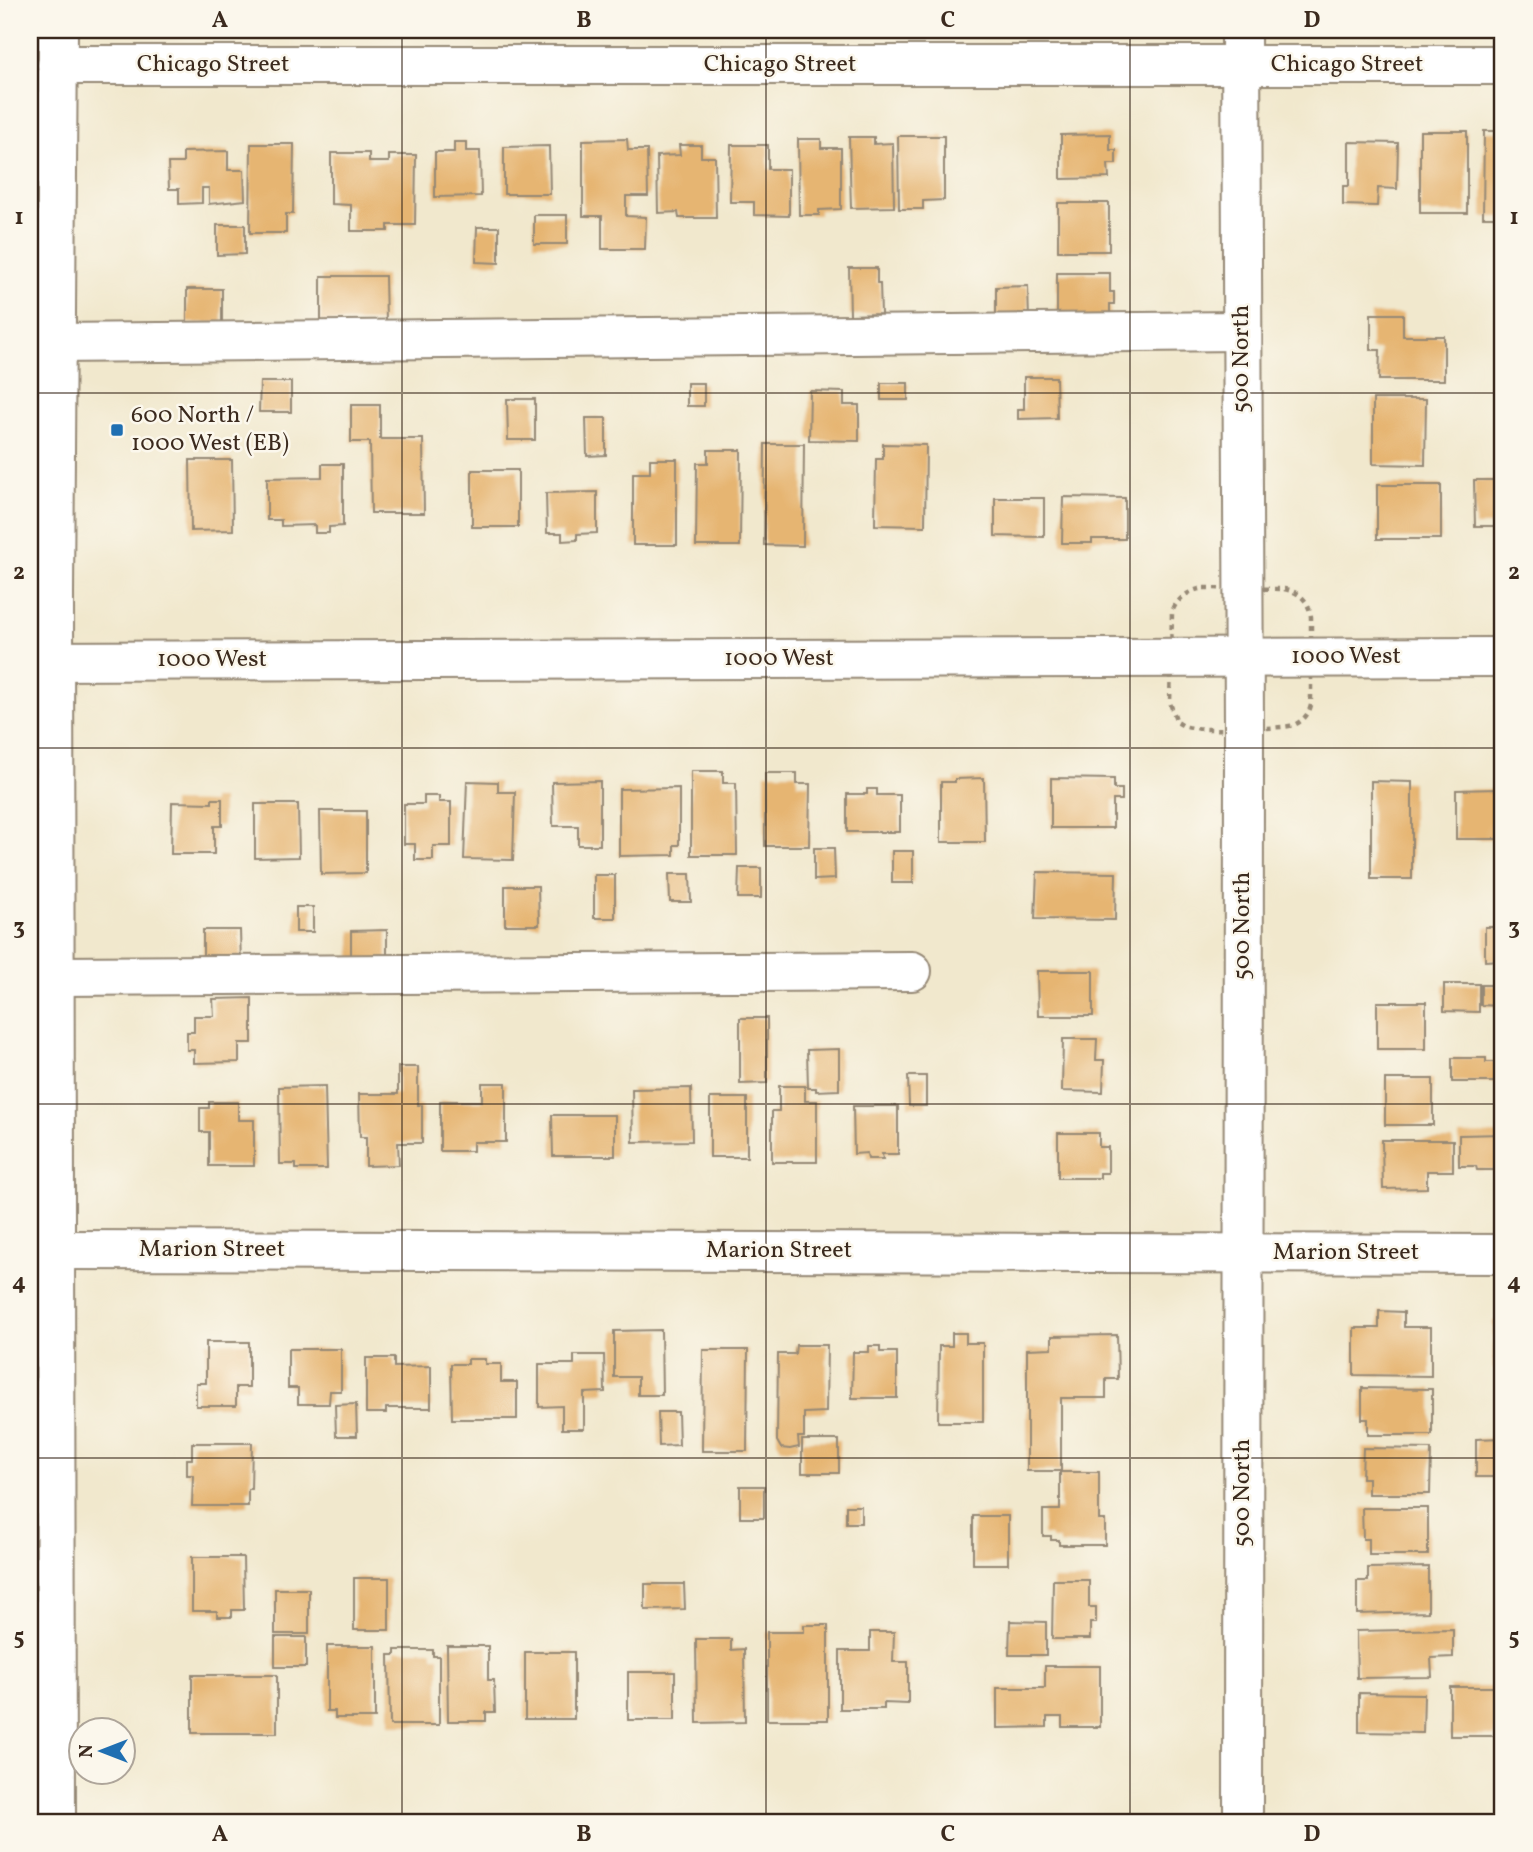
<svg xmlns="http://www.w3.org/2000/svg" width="1533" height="1852" font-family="Vollkorn,serif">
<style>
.building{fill:#e6b572}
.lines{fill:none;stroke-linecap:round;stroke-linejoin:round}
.minor-casing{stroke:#968976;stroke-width:42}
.major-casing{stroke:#968976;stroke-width:42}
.path{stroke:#968976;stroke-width:4.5;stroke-dasharray:5 5;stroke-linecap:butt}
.minor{stroke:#fff;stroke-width:38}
.major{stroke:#fff;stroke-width:38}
.grid{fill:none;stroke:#3b2a1e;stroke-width:2;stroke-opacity:0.55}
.poi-dot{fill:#1f6fb2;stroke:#fbf7ec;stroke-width:2.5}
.labels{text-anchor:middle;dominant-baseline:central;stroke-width:5;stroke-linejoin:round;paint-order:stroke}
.street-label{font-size:24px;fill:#3b2a1e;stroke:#fbf7ec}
.poi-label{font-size:24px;fill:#3b2a1e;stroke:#fbf7ec;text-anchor:start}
.neatline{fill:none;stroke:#3b2a1e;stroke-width:2.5}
.grid-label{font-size:23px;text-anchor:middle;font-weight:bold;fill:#3b2a1e}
</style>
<rect width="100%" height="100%" fill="#fbf7ec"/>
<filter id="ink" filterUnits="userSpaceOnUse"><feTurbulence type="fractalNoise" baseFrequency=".0143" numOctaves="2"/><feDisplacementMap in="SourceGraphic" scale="14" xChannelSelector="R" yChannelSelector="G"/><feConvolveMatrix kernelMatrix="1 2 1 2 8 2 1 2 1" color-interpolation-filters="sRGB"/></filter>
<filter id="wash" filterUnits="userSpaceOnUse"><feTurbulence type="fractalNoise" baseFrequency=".00686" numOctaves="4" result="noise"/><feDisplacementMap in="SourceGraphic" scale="28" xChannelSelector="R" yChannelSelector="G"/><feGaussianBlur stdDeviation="1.57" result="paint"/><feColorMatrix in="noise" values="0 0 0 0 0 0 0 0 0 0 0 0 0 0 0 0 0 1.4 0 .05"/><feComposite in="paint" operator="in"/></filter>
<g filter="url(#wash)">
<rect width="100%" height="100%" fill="#f1e8cd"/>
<g id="blocks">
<!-- building -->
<g class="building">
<rect x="1420" y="131" width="47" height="82"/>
<polygon points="1484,131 1503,131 1503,217 1483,217"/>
<polygon points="1110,134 1110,150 1116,150 1116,164 1108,164 1109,178 1061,179 1061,135"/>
<polygon points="898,136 944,136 944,200 923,201 923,209 899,209"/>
<polygon points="849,137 874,137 874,144 893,143 894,207 851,208"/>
<polygon points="627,139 628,150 647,150 648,196 626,196 626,216 646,217 645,249 602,249 602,216 583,216 583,140"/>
<polygon points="798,139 821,139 821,148 841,148 841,209 819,210 819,215 799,215"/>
<polygon points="454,142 466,142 466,151 480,151 481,196 435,197 435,152 454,152"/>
<polygon points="1349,142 1398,143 1397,189 1378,188 1377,206 1343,205 1343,186 1349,186"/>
<polygon points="251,144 294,144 293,214 286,214 286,233 250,233"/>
<polygon points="679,145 701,145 701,157 715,157 716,218 679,218 678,212 658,213 657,156 680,155"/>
<polygon points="731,145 768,145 768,169 789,169 789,216 754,215 754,202 730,202"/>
<polygon points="549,146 550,194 504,194 504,147"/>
<polygon points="228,151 228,170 244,170 245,200 209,204 209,188 202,188 202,203 179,204 179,189 169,189 168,163 183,163 183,152"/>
<polygon points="331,153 369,153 369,162 389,162 389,155 416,155 415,225 388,225 388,231 351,231 351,205 331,204"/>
<rect x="1058" y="203" width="51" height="48"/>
<rect x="534" y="215" width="33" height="29"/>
<polygon points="217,225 245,225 245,254 217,255"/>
<polygon points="477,227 499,227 499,263 476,262"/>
<polygon points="849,268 877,268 877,283 880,283 881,314 850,315"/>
<polygon points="1057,273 1110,273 1110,292 1114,292 1114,304 1110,304 1110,321 1057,321"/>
<polygon points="321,276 385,276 386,322 321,322"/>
<polygon points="1028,286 1029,320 996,320 996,287"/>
<rect x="187" y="289" width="35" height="34"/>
<polygon points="1371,314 1403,314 1403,336 1444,336 1444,380 1379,380 1380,350 1371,350"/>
<polygon points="1024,377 1056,377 1057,418 1018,419 1018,409 1024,409"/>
<polygon points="260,382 291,382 291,412 259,412"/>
<rect x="687" y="383" width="17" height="23"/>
<rect x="881" y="383" width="27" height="17"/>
<polygon points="810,391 844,392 844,405 859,405 859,441 809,440"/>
<polygon points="507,399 535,399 535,440 508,440"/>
<polygon points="1373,399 1426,399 1425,465 1373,464"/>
<polygon points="351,405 380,405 380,439 423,439 424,513 371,513 370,442 351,442"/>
<polygon points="586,418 606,418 606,455 587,456"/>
<polygon points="765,444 804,444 803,546 764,545"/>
<polygon points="883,444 926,445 925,526 875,525 876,459 883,459"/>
<polygon points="708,450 741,450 740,546 696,546 697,463 708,463"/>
<polygon points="650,459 677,459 677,545 633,545 633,473 650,473"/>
<polygon points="190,460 232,460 233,530 191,531"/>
<polygon points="322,464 343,464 343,526 329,527 329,533 315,533 315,525 281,526 281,520 267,520 267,478 322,477"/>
<rect x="472" y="470" width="46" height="57"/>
<polygon points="1474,480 1503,480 1503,526 1475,526"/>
<rect x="1377" y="485" width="64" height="54"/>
<polygon points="597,492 597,533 577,534 577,540 562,541 562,533 547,533 546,493"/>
<polygon points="1063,497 1125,498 1125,539 1092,539 1092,543 1062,543"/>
<polygon points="995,498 1044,498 1044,537 995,536"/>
<polygon points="691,771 723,771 723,783 736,783 737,855 691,855"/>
<polygon points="765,773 797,773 797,784 810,784 809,846 765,846"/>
<polygon points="984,778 985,842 941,842 941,782 955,782 955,779"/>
<polygon points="1051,778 1114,779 1114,789 1122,789 1122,800 1113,800 1113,828 1051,828"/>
<polygon points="467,781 498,782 498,792 515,792 513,860 464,859"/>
<polygon points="600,781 600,845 578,845 578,826 553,826 552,782"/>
<polygon points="1371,781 1412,782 1412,879 1371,879"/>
<polygon points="679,788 679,845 674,845 674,855 619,856 619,789"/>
<polygon points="867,789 877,789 877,795 900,795 900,832 847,832 847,794 867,794"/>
<polygon points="1499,789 1499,839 1456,839 1456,790"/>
<polygon points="424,796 439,796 439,802 451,802 451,846 433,846 433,860 415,860 415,844 404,844 404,804 424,804"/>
<polygon points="212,799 222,799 222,826 214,826 214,854 171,854 172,802 212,803"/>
<polygon points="255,804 298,804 299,857 255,858"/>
<polygon points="320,811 366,811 366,873 321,874"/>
<polygon points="814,848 834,848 835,879 814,880"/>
<rect x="892" y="851" width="21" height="32"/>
<polygon points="739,868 761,868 761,898 738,898"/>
<polygon points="1037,872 1116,873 1115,920 1035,919"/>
<polygon points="669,874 690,874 691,902 670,902"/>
<rect x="594" y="875" width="21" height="43"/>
<polygon points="505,886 538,886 539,925 505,925"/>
<rect x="296" y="907" width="17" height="25"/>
<polygon points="1485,927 1503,927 1503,960 1485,961"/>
<polygon points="203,930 240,930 241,964 203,964"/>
<polygon points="387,930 387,965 351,966 351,931"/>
<polygon points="1037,971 1093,971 1093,1016 1038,1016"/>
<polygon points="1444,984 1479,984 1479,1012 1444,1011"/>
<polygon points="1481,985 1499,985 1499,1006 1481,1005"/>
<polygon points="252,998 252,1043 239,1043 239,1062 194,1063 194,1050 187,1050 187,1032 194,1032 194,1016 214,1016 213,999"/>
<rect x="1377" y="1002" width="49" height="47"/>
<polygon points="740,1018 767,1018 767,1083 740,1084"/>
<polygon points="1063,1039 1097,1039 1096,1060 1104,1060 1103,1092 1062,1091"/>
<polygon points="839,1049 839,1090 816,1091 816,1088 808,1088 807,1050"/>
<polygon points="1452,1058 1486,1058 1486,1062 1503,1062 1503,1082 1452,1082"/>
<polygon points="398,1067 418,1067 418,1105 422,1105 422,1143 398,1143 399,1165 366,1166 366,1137 360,1137 359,1094 398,1094"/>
<polygon points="908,1076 926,1076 926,1106 909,1106"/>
<rect x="1385" y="1079" width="48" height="46"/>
<polygon points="482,1083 506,1083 506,1142 473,1142 473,1151 440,1151 440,1101 482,1101"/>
<polygon points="325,1086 327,1169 296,1169 296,1164 280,1164 279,1087"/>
<polygon points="779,1086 805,1086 805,1101 817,1101 817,1162 772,1162 772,1111 779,1111"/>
<polygon points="691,1088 692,1141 633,1142 632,1089"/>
<rect x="710" y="1098" width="37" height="59"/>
<polygon points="209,1102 238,1102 238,1120 254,1120 254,1166 209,1166 209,1132 200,1132 200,1108 209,1108"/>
<polygon points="853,1106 898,1106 898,1154 882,1154 883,1159 868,1159 867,1153 854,1154"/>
<polygon points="552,1115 615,1115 615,1156 553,1156"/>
<polygon points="1058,1133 1099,1133 1099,1147 1108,1147 1108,1173 1100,1173 1100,1178 1058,1178"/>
<polygon points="1503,1134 1503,1170 1477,1170 1476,1166 1459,1166 1459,1135"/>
<polygon points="1382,1140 1453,1140 1453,1171 1427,1171 1427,1188 1383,1189"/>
<polygon points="1379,1311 1404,1312 1404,1327 1431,1327 1431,1376 1354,1375 1354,1328 1379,1328"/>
<rect x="1493" y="1321" width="10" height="48"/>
<polygon points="661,1330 662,1395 638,1395 638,1377 614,1377 614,1331"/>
<polygon points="952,1333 966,1333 966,1343 983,1343 983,1422 938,1422 939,1346 952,1346"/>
<polygon points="1117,1335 1118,1379 1106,1379 1106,1398 1061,1398 1061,1471 1027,1471 1027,1349 1052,1348 1052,1336"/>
<polygon points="206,1342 249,1342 249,1387 236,1387 236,1406 196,1406 196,1383 206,1383"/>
<polygon points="796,1345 827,1345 826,1412 804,1413 804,1437 798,1437 799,1447 790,1449 781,1448 777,1441 778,1354 795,1354"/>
<polygon points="869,1346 880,1346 880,1352 897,1352 897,1398 852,1398 853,1352 869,1352"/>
<polygon points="288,1349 341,1349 341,1391 330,1391 329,1404 298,1404 298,1388 288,1388"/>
<polygon points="703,1350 748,1350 747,1451 702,1451"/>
<polygon points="574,1355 604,1355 605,1392 584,1393 584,1429 562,1429 562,1406 539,1407 539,1364 574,1364"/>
<polygon points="366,1358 394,1358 394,1367 431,1366 431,1408 386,1408 386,1413 366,1413"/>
<polygon points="468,1359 485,1359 485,1364 501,1364 501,1382 517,1382 517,1419 452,1419 451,1364 468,1364"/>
<polygon points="1362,1388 1432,1389 1432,1435 1368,1435 1368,1419 1362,1419"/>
<polygon points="356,1404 357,1436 336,1436 335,1405"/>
<polygon points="658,1412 678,1412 679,1445 659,1446"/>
<polygon points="1503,1438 1503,1477 1476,1477 1476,1439"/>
<rect x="802" y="1440" width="37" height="33"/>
<polygon points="192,1443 252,1443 251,1489 248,1489 248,1506 192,1506 193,1475 187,1475 187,1459 192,1459"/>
<polygon points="1363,1448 1431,1449 1430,1494 1368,1494 1368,1478 1362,1478"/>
<polygon points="1060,1472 1099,1472 1099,1520 1105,1520 1105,1545 1059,1545 1059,1540 1051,1540 1051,1536 1043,1536 1043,1510 1060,1510"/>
<rect x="740" y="1486" width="24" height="32"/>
<rect x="846" y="1506" width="15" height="17"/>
<polygon points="1362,1508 1428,1508 1428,1555 1369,1555 1369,1539 1363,1539"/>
<rect x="973" y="1516" width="35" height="48"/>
<polygon points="192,1557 243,1557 244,1610 232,1610 232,1617 217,1617 217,1611 192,1611"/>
<polygon points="1428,1567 1428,1612 1357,1614 1357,1581 1368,1581 1368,1568"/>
<rect x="354" y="1578" width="35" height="52"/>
<polygon points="1053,1580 1089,1580 1089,1607 1096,1607 1096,1623 1090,1623 1090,1639 1052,1639"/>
<polygon points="645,1584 684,1584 685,1609 645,1610"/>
<rect x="275" y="1589" width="34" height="45"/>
<polygon points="1010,1621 1046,1622 1046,1655 1009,1655"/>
<polygon points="804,1625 828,1625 828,1720 767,1720 767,1632 804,1632"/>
<polygon points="1453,1629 1453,1657 1431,1658 1432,1677 1357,1678 1356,1631"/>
<polygon points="870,1632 894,1632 893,1662 908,1662 908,1704 884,1703 884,1709 840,1709 840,1651 870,1651"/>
<rect x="275" y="1637" width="31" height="30"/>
<polygon points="696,1639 731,1639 731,1650 744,1649 745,1722 697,1723"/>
<polygon points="327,1646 375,1646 375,1718 335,1718 335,1711 327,1711"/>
<polygon points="447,1646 488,1646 488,1680 494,1680 495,1712 486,1712 486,1721 448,1721"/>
<polygon points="395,1650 433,1650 433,1656 439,1656 439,1725 390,1725 389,1655 395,1655"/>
<rect x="525" y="1652" width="49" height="67"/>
<polygon points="1045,1666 1100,1666 1100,1727 1062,1727 1062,1717 1047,1717 1047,1727 997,1728 997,1688 1045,1688"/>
<rect x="628" y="1672" width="47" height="48"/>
<rect x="192" y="1675" width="85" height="58"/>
<polygon points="1450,1687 1503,1687 1503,1719 1495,1719 1495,1736 1450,1736"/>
<polygon points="1359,1693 1424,1694 1423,1733 1359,1732"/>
</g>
</g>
</g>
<g filter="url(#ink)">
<use href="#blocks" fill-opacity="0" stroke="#968976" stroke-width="2"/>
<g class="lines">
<defs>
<g id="minor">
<polyline points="1241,30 1244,727 1243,1822"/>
<polyline points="57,65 1503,65"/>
<polyline points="55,343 1241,331"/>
<polyline points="30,661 1503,657"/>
<polyline points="56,976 912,971"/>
<polyline points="55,1250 1503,1254"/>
</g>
<polyline id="major" points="56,1822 54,595 58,30"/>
</defs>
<!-- minor casing -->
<use href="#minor" class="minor-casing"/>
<!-- major casing -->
<use href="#major" class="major-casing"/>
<!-- path -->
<path class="path" d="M1204 588 1284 589C1300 592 1309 601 1311 617V705C1309 714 1303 721 1294 725 1282 729 1200 731 1187 727 1182 726 1181 724 1177 722L1170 703 1172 612C1177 598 1190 590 1204 588Z"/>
<!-- minor -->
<use href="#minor" class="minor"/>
<!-- major -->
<use href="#major" class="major"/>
</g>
</g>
<!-- grid -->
<path class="grid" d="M402 30V1822M766 30V1822M1130 30V1822M30 393H1503M30 748H1503M30 1104H1503M30 1458H1503"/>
<!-- markers -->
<rect class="poi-dot" x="110" y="423" width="14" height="14" rx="3.5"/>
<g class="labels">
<!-- street labels -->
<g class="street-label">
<text x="213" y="65">Chicago Street</text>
<text x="780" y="65">Chicago Street</text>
<text x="1347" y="65">Chicago Street</text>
<text transform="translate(1242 359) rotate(-90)">500 North</text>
<text x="1346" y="657">1000 West</text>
<text x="779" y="659">1000 West</text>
<text x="212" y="660">1000 West</text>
<text transform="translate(1243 926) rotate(-90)">500 North</text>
<text x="212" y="1250">Marion Street</text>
<text x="779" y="1251">Marion Street</text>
<text x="1346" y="1253">Marion Street</text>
<text transform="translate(1243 1493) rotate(-90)">500 North</text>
</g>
<!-- poi labels -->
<g class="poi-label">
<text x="131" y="416">600 North /<tspan x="131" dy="28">1000 West (EB)</tspan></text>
</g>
</g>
<!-- margin -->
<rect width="1533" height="1852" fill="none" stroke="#fbf7ec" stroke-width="77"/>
<!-- north arrow -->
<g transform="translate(102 1751) rotate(270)"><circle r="33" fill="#fbf7ec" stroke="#aea59a" stroke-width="2"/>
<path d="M0-5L12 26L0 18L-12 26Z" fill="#1f6fb2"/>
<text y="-10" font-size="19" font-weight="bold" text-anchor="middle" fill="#3b2a1e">N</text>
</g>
<rect x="38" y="38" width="1456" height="1776" class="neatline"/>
<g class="grid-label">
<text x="220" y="27">A</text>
<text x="584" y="27">B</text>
<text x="948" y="27">C</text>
<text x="1312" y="27">D</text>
<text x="19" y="224">1</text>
<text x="1514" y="224">1</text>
<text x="19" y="579">2</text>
<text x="1514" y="579">2</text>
<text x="19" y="934">3</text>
<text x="1514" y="934">3</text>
<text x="19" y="1289">4</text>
<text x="1514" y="1289">4</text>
<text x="19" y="1644">5</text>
<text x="1514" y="1644">5</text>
<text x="220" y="1841">A</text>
<text x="584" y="1841">B</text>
<text x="948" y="1841">C</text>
<text x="1312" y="1841">D</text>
</g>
</svg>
